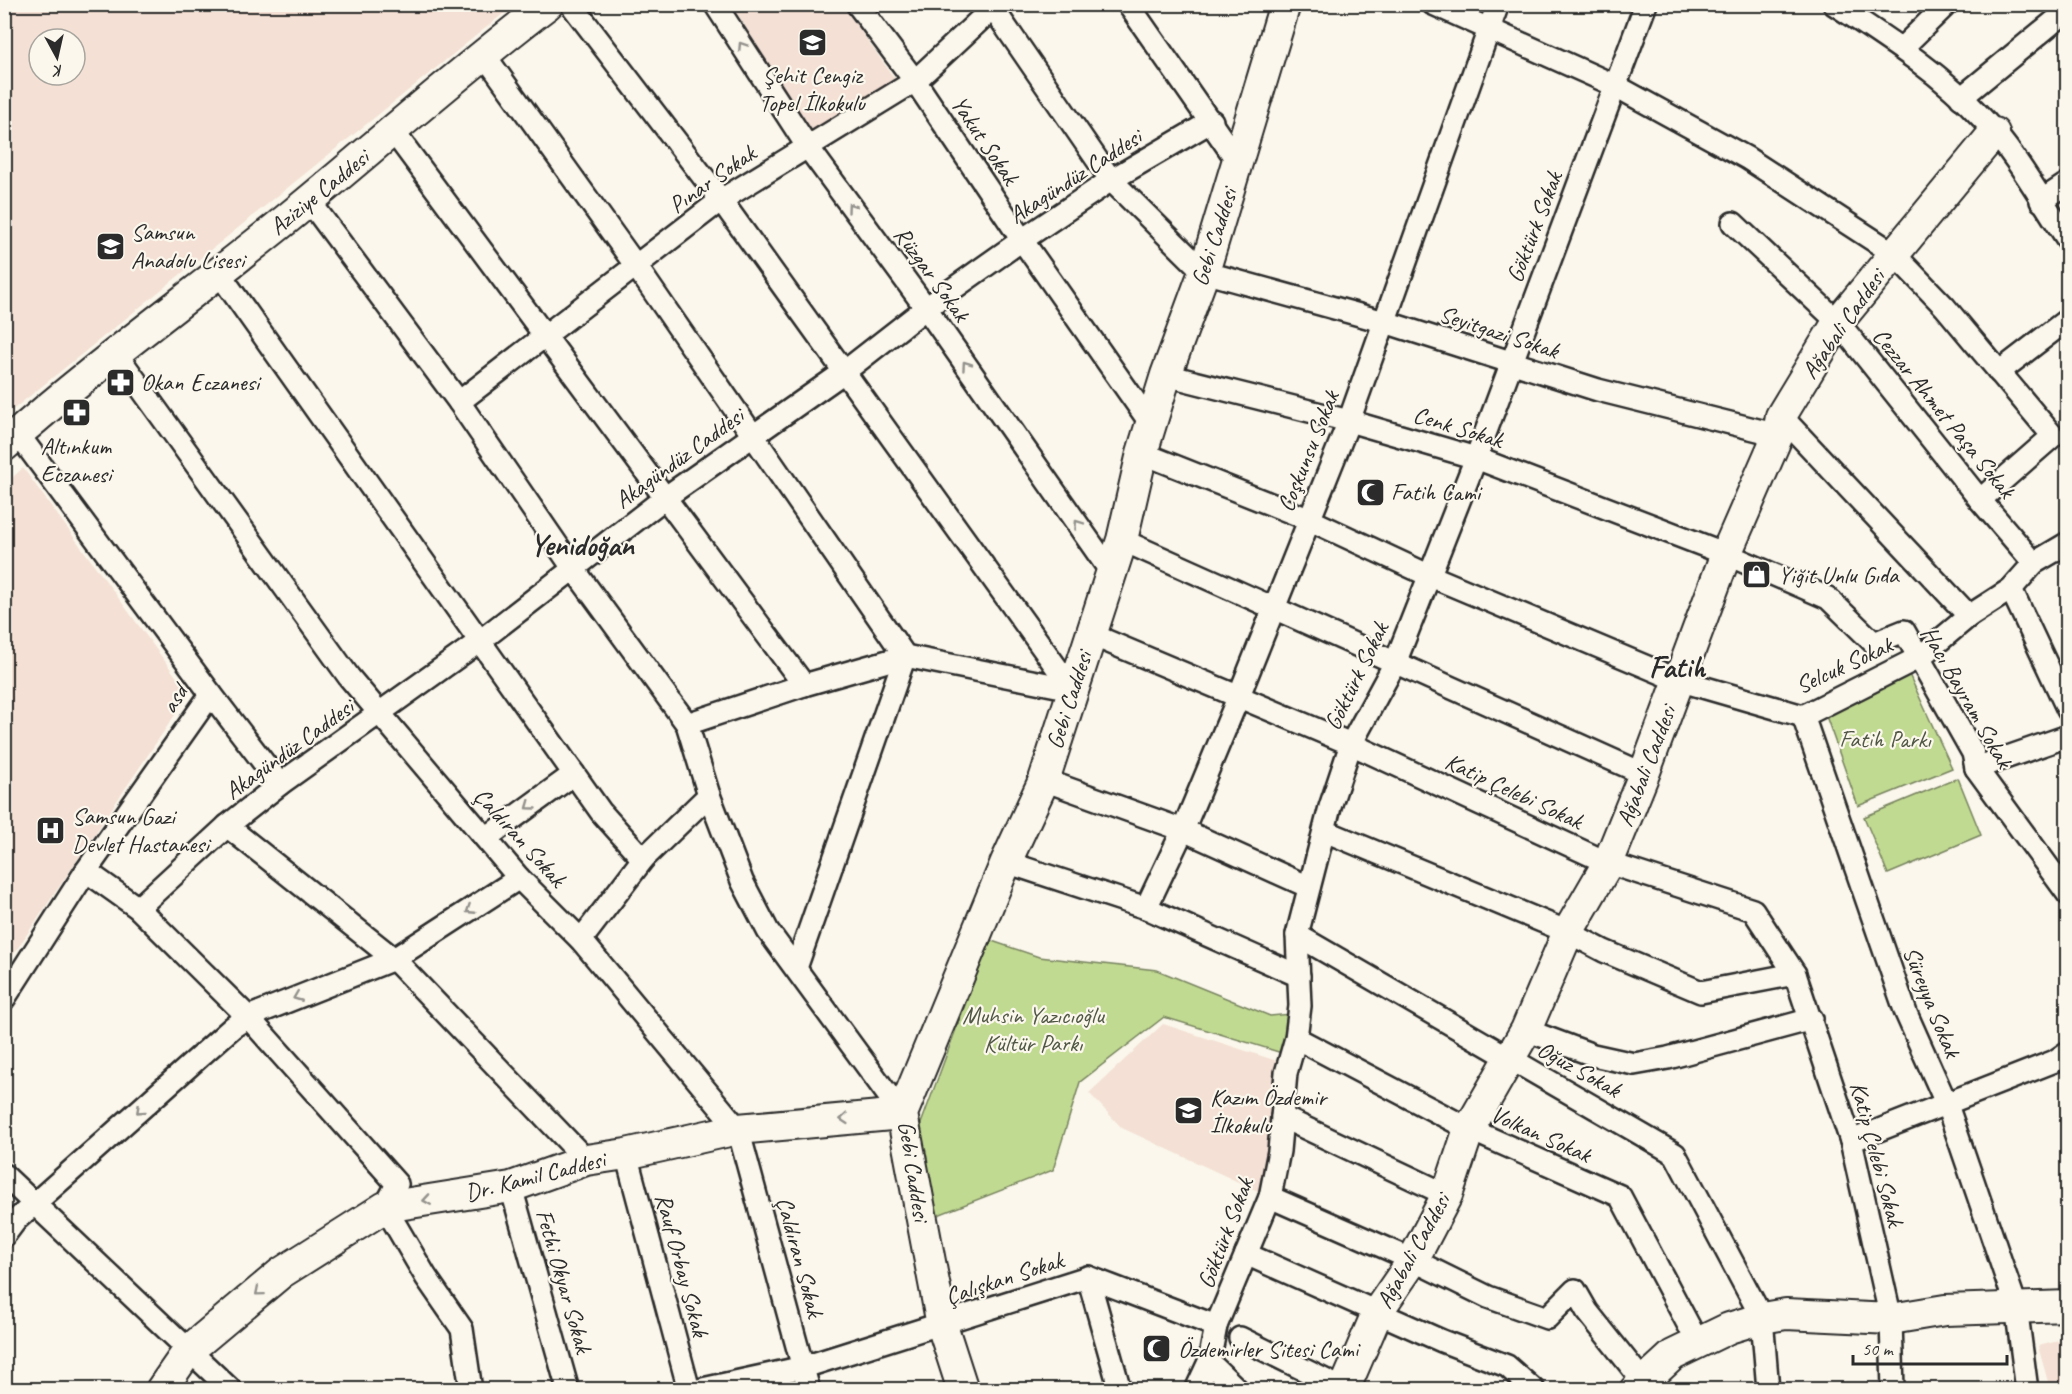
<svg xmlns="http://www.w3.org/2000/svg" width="2072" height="1394" font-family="Caveat,sans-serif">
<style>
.built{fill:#f4e0d4;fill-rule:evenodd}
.green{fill:#c1da91;stroke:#76825e;stroke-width:1.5}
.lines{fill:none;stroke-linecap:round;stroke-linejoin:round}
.street-casing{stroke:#2b2b2b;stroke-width:26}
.secondary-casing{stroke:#2b2b2b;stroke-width:34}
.street{stroke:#fbf7ec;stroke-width:21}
.secondary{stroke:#fbf7ec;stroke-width:30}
.oneway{stroke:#93918c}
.labels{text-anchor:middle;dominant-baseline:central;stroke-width:4.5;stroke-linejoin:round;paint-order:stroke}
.poi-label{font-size:24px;fill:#2b2b2b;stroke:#fbf7ec;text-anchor:start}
.street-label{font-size:24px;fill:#2b2b2b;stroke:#fbf7ec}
.park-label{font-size:24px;fill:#505744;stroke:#fbf7ec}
.district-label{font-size:30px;font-weight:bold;fill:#2b2b2b;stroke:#fbf7ec}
</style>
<rect width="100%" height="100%" fill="#fbf7ec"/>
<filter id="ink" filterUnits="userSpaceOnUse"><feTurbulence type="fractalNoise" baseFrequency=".0167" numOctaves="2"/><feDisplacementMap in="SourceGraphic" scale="12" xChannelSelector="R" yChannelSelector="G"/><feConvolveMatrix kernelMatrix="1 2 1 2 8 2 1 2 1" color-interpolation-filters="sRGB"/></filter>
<g filter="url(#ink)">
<!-- built -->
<g class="built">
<path d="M5 4H514V5L5 416ZM39 39H75V75H39Z"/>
<polygon points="732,5 842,5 895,79 813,135"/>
<polygon points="23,468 189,694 5,967 4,485"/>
<polygon points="1163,1024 1277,1061 1262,1193 1122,1128 1089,1093"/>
<polygon points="2067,1339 2067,1389 2050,1389 2038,1346"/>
</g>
<!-- green -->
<g class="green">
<polygon points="1907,670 1952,768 1858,806 1825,713"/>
<polygon points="1958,778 1981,835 1888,874 1864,817"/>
<polygon points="989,940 1039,957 1157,970 1270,1016 1291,1014 1282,1053 1164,1017 1080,1082 1053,1170 933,1217 919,1129"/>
</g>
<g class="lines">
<defs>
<g id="street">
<polyline points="571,4 721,200 1072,689"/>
<polyline points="715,4 807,146 926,308 1111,572"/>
<polyline points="857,4 915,81 1022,240 1151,424"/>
<polyline points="990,4 1111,180 1204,272 1385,322 1598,390 1778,435"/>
<polyline points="1128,4 1238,162"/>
<polyline points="1433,4 1614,85 1747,158 1893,253 1945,307 2053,436 1980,500"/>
<path d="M1834 4C1886 38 1941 73 1983 119 2016 154 2041 200 2068 240"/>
<polyline points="1902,48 1947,4"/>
<polyline points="483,53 636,266 905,656 796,968"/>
<polyline points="1961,98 2068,10"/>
<polyline points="393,131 804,685"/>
<polyline points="308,199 459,402 573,568 687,724 709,795 742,881 768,931 902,1114"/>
<polyline points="2041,201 2068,183"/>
<polyline points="1733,223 1838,322 1980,500 2034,563"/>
<polyline points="219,273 601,812 643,859 581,940"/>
<polyline points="115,352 349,677 519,878 581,940 738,1129 809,1390"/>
<polyline points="1999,372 2068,319"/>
<polyline points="1166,375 1349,421 1476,458 1726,554 1828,598 1874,643 1904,631 1973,753 1976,768 2068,894"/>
<polyline points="459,402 721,200 915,81 997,4"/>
<polyline points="1781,416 1969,616"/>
<polyline points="1142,453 1308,519 1428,575 1678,680 1803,716 1920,657 1969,616 2011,589 2034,563 2068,543"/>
<polyline points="1122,540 1644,774"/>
<polyline points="2011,589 2068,710"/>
<polyline points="1090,634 1351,744 1608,863 1753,910 1795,974 1851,1141 1891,1319 1893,1390"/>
<polyline points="211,694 280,784"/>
<polyline points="1803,716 1906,1013 1947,1105 2016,1306 2027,1390"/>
<polyline points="687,724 804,685 905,656 1072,689"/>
<polyline points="1976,768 2068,736"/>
<polyline points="1044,780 1183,830 1309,887"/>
<polyline points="227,826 394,959 586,1160"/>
<polyline points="1325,831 1568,932 1604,951 1701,992 1795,974"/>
<polyline points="486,838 574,774"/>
<polyline points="643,859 709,795"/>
<polyline points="1006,862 1146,908 1299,976"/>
<polyline points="86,871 138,908 248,1017 397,1184 385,1207 426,1277 462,1329 471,1390"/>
<polyline points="138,908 227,826 280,784 480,641 666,497 844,372 926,308 1022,240 1111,180 1212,121"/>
<polyline points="1146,908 1183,830 1238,698 1349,421 1498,4"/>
<polyline points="1297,935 1675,1154 1762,1318 1768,1390"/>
<polyline points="4,999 86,871 211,694 18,434"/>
<polyline points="1526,1030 1593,1055 1634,1064 1668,1058 1812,1019"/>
<polyline points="1296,1038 1469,1129 1620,1196 1698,1343"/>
<polyline points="1282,1117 1447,1195"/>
<polyline points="1851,1141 2055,1061 2068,1052"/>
<polyline points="626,1154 689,1390"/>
<polyline points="4,1175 231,1390"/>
<polyline points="511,1187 568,1390"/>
<polyline points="1270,1197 1413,1260 1488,1297 1547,1318 1575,1290 1587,1311 1650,1390"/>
<polyline points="4,1236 16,1220 233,1027 248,1017 394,959 519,878"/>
<polyline points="1246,1254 1442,1341 1507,1366 1534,1390"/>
<polyline points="1088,1277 1120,1390"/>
<polyline points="1240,1338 1345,1390"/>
<polyline points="1209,1362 1238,1390"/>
<polyline points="698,1390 804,1367 1088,1277 1216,1326"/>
<polyline points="1196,1390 1209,1362 1216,1326 1270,1197 1279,1151 1286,1073 1296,1038 1300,1006 1297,935 1330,807 1351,744 1395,663 1476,458 1646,4"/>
</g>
<g id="secondary">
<path d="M4 446C95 365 194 294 288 218 375 147 458 72 548 4"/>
<polyline points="161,1390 188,1351 281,1273 385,1207 511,1187 586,1160 626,1154 738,1129 902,1114"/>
<polyline points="963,1390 942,1325 902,1114 1006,862 1044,780 1122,540 1142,453 1166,375 1204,272 1285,4"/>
<polyline points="1344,1390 1378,1311 1413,1260 1447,1195 1469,1129 1526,1030 1568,932 1608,863 1644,774 1726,554 1778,435 1781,416 1838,322 1994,133"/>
<polyline points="1635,1390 1673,1355 1729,1328 1762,1318 1786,1314 1891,1319 1945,1310 2068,1306"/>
</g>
</defs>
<!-- street casing -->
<use href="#street" class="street-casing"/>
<!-- secondary casing -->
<use href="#secondary" class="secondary-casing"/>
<!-- street -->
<use href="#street" class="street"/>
<!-- secondary -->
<use href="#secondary" class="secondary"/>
</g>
<!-- one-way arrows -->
<defs><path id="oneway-chevron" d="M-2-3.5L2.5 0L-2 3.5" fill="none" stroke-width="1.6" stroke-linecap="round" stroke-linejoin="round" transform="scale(1.5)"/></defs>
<g class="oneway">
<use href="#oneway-chevron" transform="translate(742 46) rotate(-123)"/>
<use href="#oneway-chevron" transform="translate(851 207) rotate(-126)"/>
<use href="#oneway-chevron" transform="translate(966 365) rotate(-125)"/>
<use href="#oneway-chevron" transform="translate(1078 524) rotate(-125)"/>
<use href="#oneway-chevron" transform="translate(530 806) rotate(144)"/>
<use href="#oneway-chevron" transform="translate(470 910) rotate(147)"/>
<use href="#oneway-chevron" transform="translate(297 997) rotate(158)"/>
<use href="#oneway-chevron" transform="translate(140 1110) rotate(138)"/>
<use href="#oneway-chevron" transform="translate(844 1119) rotate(175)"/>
<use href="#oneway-chevron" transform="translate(427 1200) rotate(171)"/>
<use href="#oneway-chevron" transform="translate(259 1292) rotate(140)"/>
</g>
</g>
<!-- icons -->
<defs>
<symbol id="school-square" viewBox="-11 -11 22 22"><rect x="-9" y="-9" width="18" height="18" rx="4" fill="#2b2b2b" stroke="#fbf7ec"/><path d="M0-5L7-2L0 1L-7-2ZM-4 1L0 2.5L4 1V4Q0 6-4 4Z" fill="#fff"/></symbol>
<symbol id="pharmacy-square" viewBox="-11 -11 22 22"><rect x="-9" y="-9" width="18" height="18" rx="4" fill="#2b2b2b" stroke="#fbf7ec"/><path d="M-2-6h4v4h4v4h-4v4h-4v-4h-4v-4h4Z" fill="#fff"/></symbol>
<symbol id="mosque-square" viewBox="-11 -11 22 22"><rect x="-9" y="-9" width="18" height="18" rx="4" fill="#2b2b2b" stroke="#fbf7ec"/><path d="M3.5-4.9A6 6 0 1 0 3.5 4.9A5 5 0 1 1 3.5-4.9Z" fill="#fff"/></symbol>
<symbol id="shop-square" viewBox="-11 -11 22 22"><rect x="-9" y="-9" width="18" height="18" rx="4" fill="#2b2b2b" stroke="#fbf7ec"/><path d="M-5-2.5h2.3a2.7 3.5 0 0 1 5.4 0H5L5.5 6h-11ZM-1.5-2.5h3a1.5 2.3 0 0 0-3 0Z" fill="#fff"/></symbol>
<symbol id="hospital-square" viewBox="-11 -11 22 22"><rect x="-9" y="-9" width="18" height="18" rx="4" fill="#2b2b2b" stroke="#fbf7ec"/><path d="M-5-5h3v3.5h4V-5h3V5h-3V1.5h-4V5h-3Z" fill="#fff"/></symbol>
</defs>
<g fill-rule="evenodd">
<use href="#school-square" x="796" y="26" width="33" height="33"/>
<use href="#school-square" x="94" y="230" width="33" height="33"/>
<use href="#pharmacy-square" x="104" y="366" width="33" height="33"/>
<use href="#pharmacy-square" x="60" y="396" width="33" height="33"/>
<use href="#mosque-square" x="1354" y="476" width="33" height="33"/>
<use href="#shop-square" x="1740" y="558" width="33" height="33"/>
<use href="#hospital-square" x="34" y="814" width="33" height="33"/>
<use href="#school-square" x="1172" y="1094" width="33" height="33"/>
<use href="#mosque-square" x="1140" y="1332" width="33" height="33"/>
</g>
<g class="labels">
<!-- poi labels -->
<g class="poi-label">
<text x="812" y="75" text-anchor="middle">Şehit Cengiz<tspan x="812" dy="28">Topel İlkokulu</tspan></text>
<text x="131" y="232">Samsun<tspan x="131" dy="28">Anadolu Lisesi</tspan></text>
<text x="141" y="382">Okan Eczanesi</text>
<text x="76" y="446" text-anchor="middle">Altınkum<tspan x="76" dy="28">Eczanesi</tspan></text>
<text x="1391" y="492">Fatih Cami</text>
<text x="1778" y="575">Yiğit Unlu Gıda</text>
<text x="72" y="816">Samsun Gazi<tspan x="72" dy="28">Devlet Hastanesi</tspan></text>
<text x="1210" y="1097">Kazım Özdemir<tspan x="1210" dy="28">İlkokulu</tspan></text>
<text x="1178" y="1349">Özdemirler Sitesi Cami</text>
</g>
<!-- street labels -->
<g class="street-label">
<text transform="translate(985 140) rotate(56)">Yakut Sokak</text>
<text transform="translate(1075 176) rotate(-33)">Akagündüz Caddesi</text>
<text transform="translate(712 179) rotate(-35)">Pınar Sokak</text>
<text transform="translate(319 192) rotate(-39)">Aziziye Caddesi</text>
<text transform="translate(1534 227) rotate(-69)">Göktürk Sokak</text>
<text transform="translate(1214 237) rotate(-72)">Gebi Caddesi</text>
<text transform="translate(932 274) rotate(54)">Rüzgar Sokak</text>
<text transform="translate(1843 324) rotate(-55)">Ağabali Caddesi</text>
<text transform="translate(1499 332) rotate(18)">Seyitgazi Sokak</text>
<text transform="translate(1944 413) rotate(51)">Cezzar Ahmet Paşa Sokak</text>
<text transform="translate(1458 427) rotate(17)">Cenk Sokak</text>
<text transform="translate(1308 451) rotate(-68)">Coşkunsu Sokak</text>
<text transform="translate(679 458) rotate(-36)">Akagündüz Caddesi</text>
<text transform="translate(1844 665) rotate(-25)">Selcuk Sokak</text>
<text transform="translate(1356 676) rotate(-64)">Göktürk Sokak</text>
<text transform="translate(1967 697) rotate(60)">Hacı Bayram Sokak</text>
<text transform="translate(174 699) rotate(-59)">asd</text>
<text transform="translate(1069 700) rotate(-72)">Gebi Caddesi</text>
<text transform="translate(289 749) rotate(-36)">Akagündüz Caddesi</text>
<text transform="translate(1646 766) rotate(-69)">Ağabali Caddesi</text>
<text transform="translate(1514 791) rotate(25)">Katip Çelebi Sokak</text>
<text transform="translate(520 837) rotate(48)">Çaldıran Sokak</text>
<text transform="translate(1932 1002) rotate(68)">Süreyya Sokak</text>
<text transform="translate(1579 1069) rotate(29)">Oğuz Sokak</text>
<text transform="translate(1541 1134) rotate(24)">Volkan Sokak</text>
<text transform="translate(1877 1154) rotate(75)">Katip Çelebi Sokak</text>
<text transform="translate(914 1171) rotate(81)">Gebi Caddesi</text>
<text transform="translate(535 1176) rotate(-14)">Dr. Kamil Caddesi</text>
<text transform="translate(1225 1233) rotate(-69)">Göktürk Sokak</text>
<text transform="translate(1413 1251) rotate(-61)">Ağabali Caddesi</text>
<text transform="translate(800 1257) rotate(75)">Çaldıran Sokak</text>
<text transform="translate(682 1265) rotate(75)">Rauf Orbay Sokak</text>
<text transform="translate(1004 1278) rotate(-18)">Çalışkan Sokak</text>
<text transform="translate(564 1281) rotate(74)">Fethi Okyar Sokak</text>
</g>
<!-- park labels -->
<g class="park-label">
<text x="1885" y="739">Fatih Parkı</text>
<text x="1033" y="1015">Muhsin Yazıcıoğlu<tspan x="1033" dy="28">Kültür Parkı</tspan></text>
</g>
<!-- district labels -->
<g class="district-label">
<text x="582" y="545">Yenidoğan</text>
<text x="1677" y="667">Fatih</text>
</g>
</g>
<!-- margin -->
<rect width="2072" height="1394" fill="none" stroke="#fbf7ec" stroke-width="24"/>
<rect x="12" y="12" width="2048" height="1370" fill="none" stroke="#2b2b2b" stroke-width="2" filter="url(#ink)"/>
<!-- north arrow -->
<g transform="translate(57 57) rotate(172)"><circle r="28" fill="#fbf7ec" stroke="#a8a59f" stroke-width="1.5"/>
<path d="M0-4.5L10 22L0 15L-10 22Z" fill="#2b2b2b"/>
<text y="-9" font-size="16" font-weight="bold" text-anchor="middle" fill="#2b2b2b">K</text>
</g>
<!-- scale -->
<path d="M1853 1355v9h154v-9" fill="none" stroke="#2b2b2b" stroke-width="3"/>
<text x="1862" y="1355" font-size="18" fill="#2b2b2b" stroke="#fbf7ec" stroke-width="4.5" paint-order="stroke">50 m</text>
</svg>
